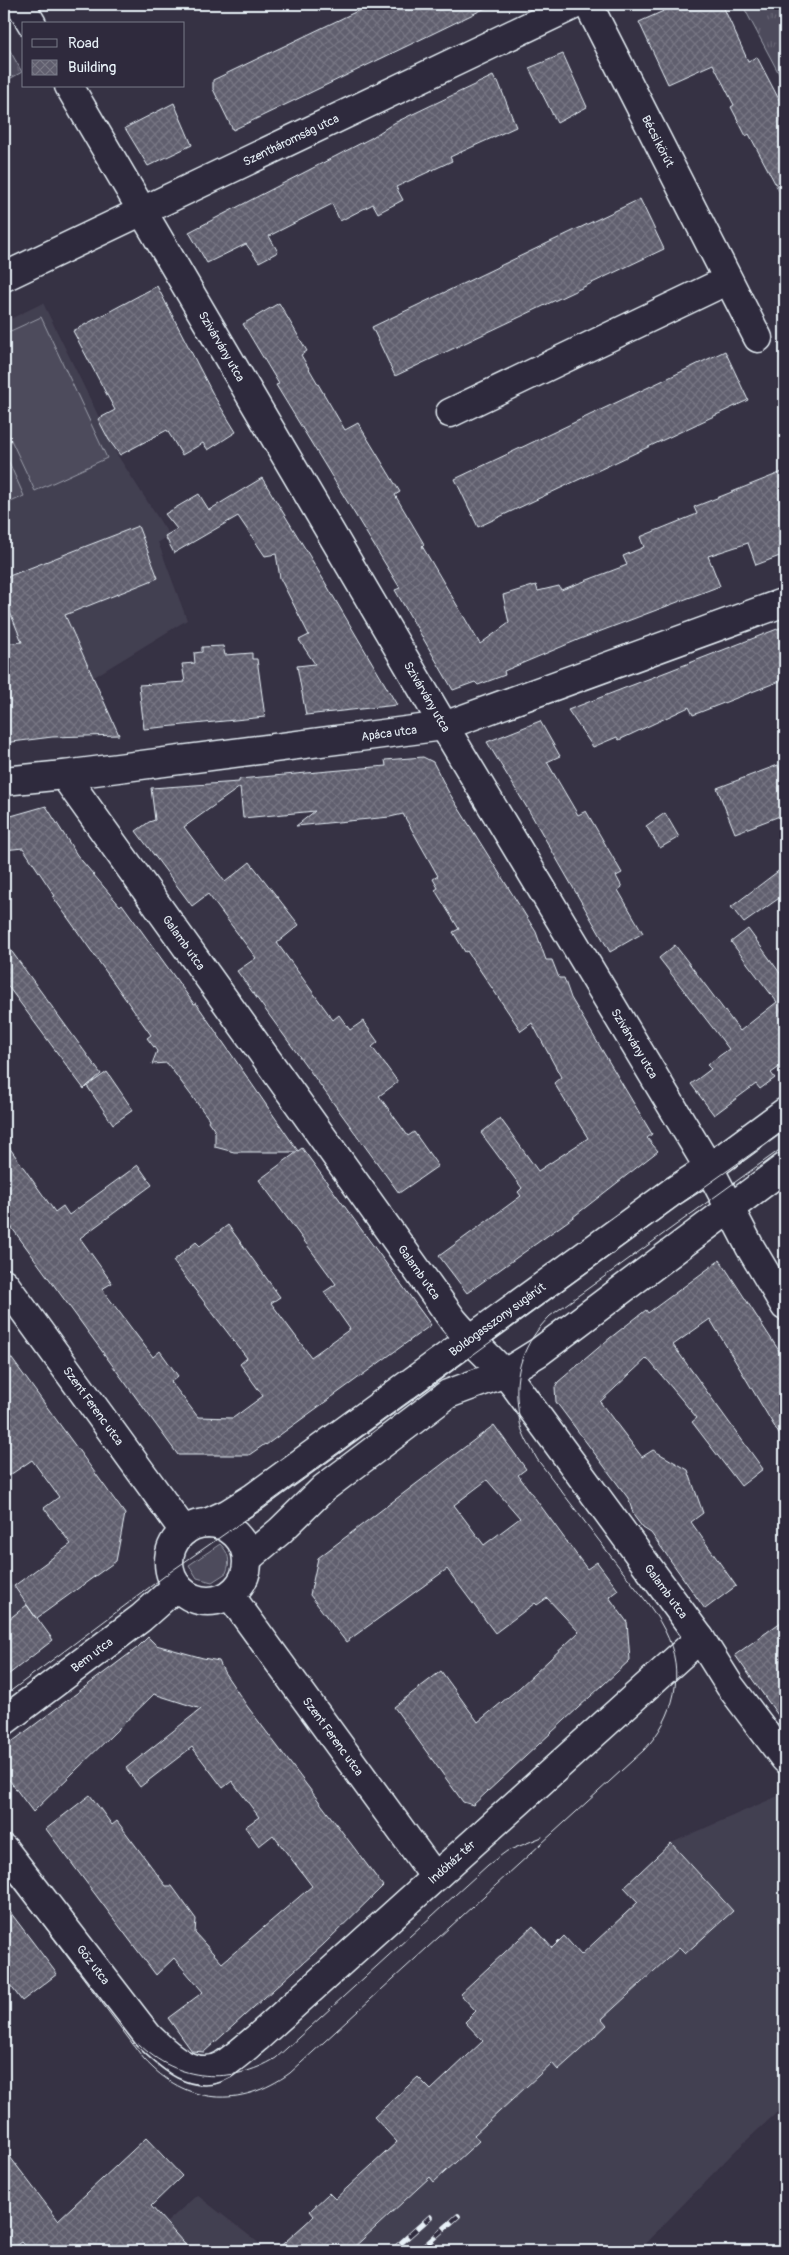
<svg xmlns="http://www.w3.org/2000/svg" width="789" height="2255" font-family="Pangolin,sans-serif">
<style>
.built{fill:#433f51}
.grass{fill:url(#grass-tufts);stroke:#9a9eaa}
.garden{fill:#4d4b5c;stroke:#9a9eaa}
.building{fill:url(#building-cross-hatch);stroke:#e8f1f8;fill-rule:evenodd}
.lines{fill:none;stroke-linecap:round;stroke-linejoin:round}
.minor-casing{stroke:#e8f1f8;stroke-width:31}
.minor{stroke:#2f2a3d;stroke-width:28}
.tram{stroke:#e8f1f8;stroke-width:1}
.rail-casing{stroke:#e8f1f8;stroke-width:5.5}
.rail{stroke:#2f2a3d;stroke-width:4;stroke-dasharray:11;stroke-linecap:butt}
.labels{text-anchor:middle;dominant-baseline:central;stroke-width:4.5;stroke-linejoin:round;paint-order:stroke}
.street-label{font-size:12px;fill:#e8f1f8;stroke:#2f2a3d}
</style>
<defs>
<pattern id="grass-tufts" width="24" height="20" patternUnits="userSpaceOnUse" patternTransform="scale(1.25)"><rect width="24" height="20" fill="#4d4b5c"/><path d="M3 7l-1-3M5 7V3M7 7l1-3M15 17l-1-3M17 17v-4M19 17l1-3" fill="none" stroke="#676574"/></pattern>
<pattern id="building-cross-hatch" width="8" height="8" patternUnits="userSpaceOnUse" patternTransform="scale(1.25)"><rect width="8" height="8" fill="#605e6e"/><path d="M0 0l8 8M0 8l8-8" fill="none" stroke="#777683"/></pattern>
</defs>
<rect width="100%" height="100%" fill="#363244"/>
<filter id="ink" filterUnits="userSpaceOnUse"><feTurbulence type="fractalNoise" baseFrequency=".02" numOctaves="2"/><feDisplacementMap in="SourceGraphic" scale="10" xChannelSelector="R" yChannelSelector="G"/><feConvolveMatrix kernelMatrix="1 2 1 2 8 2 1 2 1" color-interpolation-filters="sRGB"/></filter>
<g filter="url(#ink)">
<!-- built -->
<g class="built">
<polygon points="43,303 118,456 169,535 158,542 187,620 94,677 119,735 63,736 4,743 4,322"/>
<polygon points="4,1574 53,1640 4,1678"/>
<polygon points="785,1793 785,2105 734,2152 638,2251 275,2251 314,2216 310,2211 329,2193 335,2199 397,2142 374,2117 418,2077 431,2090 483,2041 465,2022 476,2011 460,1994 533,1926 552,1947 564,1936 582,1955 637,1903 624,1887 671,1843"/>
<polygon points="197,2195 269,2251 135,2251"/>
</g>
<!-- grass -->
<g class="grass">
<polygon points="742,4 785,4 785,85"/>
<polygon points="4,40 22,72 4,82"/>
</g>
<!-- garden -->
<g class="garden">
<polygon points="41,317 107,458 35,491 4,425 4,334"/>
<polygon points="4,451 24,496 4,505"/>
<path d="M220 1544C229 1553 231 1561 226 1573L212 1582 197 1578 189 1565Z"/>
</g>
<!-- building -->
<g class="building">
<polygon points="372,4 494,4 233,130 213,89 213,80"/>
<polygon points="679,4 722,4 748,61 757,57 785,111 785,202 749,134 746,136 731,107 734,105 713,64 668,84 639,22"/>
<polygon points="563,54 587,107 557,123 529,68"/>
<polygon points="493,76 496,82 498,81 516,127 450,157 452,161 396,187 403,200 378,213 373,204 340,221 332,204 269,236 278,252 259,262 246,244 207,263 189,232 371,138 394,123"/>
<polygon points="174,103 192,145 148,166 125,128"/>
<polygon points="640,199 664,249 395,376 372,327"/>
<polygon points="157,286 214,396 236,432 208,450 203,443 182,455 167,430 120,455 109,440 98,419 115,410 73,331"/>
<polygon points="279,303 307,351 301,355 345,430 358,423 400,492 395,495 424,544 422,546 480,644 509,623 503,595 536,585 538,591 559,586 561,590 627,565 623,556 644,547 640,537 697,514 694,507 785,471 785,554 756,565 748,543 708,556 720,586 580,639 504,671 505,675 478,685 475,682 453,690 395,590 400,588 276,385 279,384 243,324"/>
<polygon points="725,351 748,400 478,527 455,479"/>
<polygon points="262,478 306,550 397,705 306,715 297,666 315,664 299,640 309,635 280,578 276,554 265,556 238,516 174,553 165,536 177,529 165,514 199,494 209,510"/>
<polygon points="138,526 158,578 65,615 119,735 52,737 4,743 4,644 22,642 4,597 4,578"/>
<polygon points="785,626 785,679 693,715 689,707 619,740 617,737 593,747 568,710"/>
<polygon points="223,646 225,655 252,653 252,659 257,659 265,717 144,729 139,685 185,682 182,664 195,663 194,653 202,652 202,647"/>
<polygon points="540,721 560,756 547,762 578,815 586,811 622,873 616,876 622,887 618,890 643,933 610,952 532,816 487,742"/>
<polygon points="423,757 433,762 448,791 536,932 546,960 552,960 559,978 564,978 571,998 652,1134 647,1138 658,1151 568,1221 467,1293 439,1256 521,1196 518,1192 522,1188 481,1133 500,1118 538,1171 588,1138 554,1083 561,1077 532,1023 521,1031 467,951 465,952 453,932 459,929 435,890 438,888 433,879 438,876 403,814 390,817 296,826 315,811 243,818 240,787 184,827 225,882 250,862 299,925 277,943 333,1020 339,1015 350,1030 363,1021 378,1042 372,1047 398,1082 379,1096 408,1136 414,1132 438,1166 399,1193 237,971 256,958 208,894 192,906 136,831 149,822 155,820 151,788 239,782 239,779 386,766 385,760"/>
<polygon points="778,765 785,783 785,814 735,833 717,788"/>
<polygon points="46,806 77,855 120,906 122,904 194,1004 196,1003 298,1151 302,1148 431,1325 266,1445 265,1444 249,1455 178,1455 4,1217 4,1140 55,1212 63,1206 69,1215 138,1165 152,1185 80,1238 112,1283 102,1289 153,1357 160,1351 178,1376 171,1382 198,1417 233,1418 263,1396 240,1364 247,1358 173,1261 196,1242 200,1246 228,1225 280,1297 271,1303 311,1357 350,1329 324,1292 336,1284 259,1180 297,1152 234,1152 215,1147 215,1131 208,1121 209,1119 167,1063 152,1064 157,1051 147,1038 151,1035 53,897 55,896 23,848 4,850 4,818"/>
<polygon points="665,813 679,837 660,848 646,826"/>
<polygon points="785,866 785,894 744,923 731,907"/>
<polygon points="748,929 785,980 785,1063 771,1073 775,1078 760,1089 756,1084 714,1115 691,1084 711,1069 707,1065 729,1049 659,958 675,945 740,1031 777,1002 731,942"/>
<polygon points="4,941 101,1074 87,1086 107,1072 133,1110 113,1124 87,1086 84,1089 4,981"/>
<polygon points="720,1260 785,1360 785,1444 710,1319 673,1345 763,1469 741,1486 692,1422 697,1418 647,1358 600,1402 642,1457 653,1450 688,1470 703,1513 691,1522 736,1586 705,1609 651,1533 643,1528 634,1516 628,1498 556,1402 555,1387 558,1382 610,1338 646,1310 648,1313"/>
<polygon points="4,1348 125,1514 116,1561 37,1618 53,1640 4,1678 4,1623 27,1605 36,1618 14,1586 71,1544 44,1508 59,1497 32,1460 4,1479"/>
<path d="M494 1425 526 1469 518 1475 587 1569 597 1562 618 1590 609 1597 627 1622 630 1660 473 1805 463 1802 394 1707 441 1671 478 1722 519 1688 579 1632 547 1598 537 1605 535 1603 495 1633 447 1569 346 1642 310 1595 318 1558ZM487 1480 520 1518 484 1545 454 1505Z"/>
<polygon points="781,1622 785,1640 785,1725 735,1655"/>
<polygon points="148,1637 156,1645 203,1658 219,1661 224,1672 247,1706 383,1886 323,1945 204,2052 192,2051 168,2018 203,1992 174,1958 156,1975 46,1829 90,1795 112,1825 117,1821 166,1886 172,1886 196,1919 195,1933 222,1963 312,1886 273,1835 259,1846 245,1827 259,1817 232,1781 223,1788 192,1747 140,1787 126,1768 201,1709 154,1694 33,1812 4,1773 5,1747 137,1648"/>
<polygon points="671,1843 733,1911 685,1954 679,1948 602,2019 607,2025 578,2052 558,2070 552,2063 474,2135 479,2141 434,2182 430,2177 350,2251 275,2251 314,2216 310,2211 329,2193 335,2199 397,2142 374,2117 418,2077 431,2090 483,2041 465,2022 476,2011 460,1994 533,1926 552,1948 564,1936 581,1955 638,1902 624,1887"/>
<polygon points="4,1904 57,1974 22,2001 4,1977"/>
<polygon points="146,2138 182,2176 151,2206 191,2251 31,2251 22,2242 9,2251 4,2251 4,2149 58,2220"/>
</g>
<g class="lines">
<defs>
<g id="minor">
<polyline points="20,4 32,24"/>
<path id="s1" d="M588 4 758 338"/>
<path id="s2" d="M69 86 444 726 709 1168 750 1247 785 1306"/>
<path id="s3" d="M4 277 576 4"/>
<polyline points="450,413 728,280"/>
<path id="s4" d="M64 775 453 1320C473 1344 497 1363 516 1387L700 1638 730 1686 785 1759"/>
<path id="s5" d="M4 781 64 775 444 726 785 602"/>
<path id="s6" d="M4 1283 184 1531"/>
<circle cx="208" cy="1562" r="39"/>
<path id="s7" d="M207 1523 227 1514 254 1497 672 1192 709 1168 785 1112"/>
<polyline points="248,1558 280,1531 324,1488 448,1394 505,1373 539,1352 785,1167"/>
<path id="s8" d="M230 1595 435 1877"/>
<path id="s9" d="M4 1721 141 1618 177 1586"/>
<path id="s10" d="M4 1849 148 2036C167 2054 194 2082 223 2065 235 2057 246 2047 257 2038L700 1638"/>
</g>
</defs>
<!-- minor casing -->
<use href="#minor" class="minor-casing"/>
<!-- minor -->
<use href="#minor" class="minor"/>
<!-- tram -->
<g class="tram">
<polyline points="4,1696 170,1572 262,1508 683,1202 785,1130"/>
<path d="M4 1872 144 2059C186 2105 240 2109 290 2073L644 1750C675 1717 686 1672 665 1631 652 1605 630 1582 613 1559 588 1526 562 1492 537 1459 533 1451 527 1443 524 1435 520 1427 519 1417 518 1408 513 1372 524 1342 550 1316L785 1146"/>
<path d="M139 2044C177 2082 232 2085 276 2058L488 1865 507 1851 542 1837"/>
</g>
<defs>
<g id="rail">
<polyline points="392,2251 430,2217"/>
<polyline points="419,2251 458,2216"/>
</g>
</defs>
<!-- rail casing -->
<use href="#rail" class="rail-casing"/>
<!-- rail -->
<use href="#rail" class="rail"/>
</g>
</g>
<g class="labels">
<!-- street labels -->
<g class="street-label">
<text stroke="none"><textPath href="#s3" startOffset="318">Szentháromság utca</textPath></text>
<text stroke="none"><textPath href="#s1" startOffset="154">Bécsi körút</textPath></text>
<text stroke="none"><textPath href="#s2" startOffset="302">Szivárvány utca</textPath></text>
<text stroke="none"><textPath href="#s2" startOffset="708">Szivárvány utca</textPath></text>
<text stroke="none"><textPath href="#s5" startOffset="388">Apáca utca</textPath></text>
<text stroke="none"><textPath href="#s4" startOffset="206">Galamb utca</textPath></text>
<text stroke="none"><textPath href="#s2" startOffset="1112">Szivárvány utca</textPath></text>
<text stroke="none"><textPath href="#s4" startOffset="611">Galamb utca</textPath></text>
<text stroke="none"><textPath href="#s7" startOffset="355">Boldogasszony sugárút</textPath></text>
<text stroke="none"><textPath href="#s6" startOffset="152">Szent Ferenc utca</textPath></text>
<text stroke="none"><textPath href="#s4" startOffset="1015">Galamb utca</textPath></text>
<text stroke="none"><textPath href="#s9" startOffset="110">Bem utca</textPath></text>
<text stroke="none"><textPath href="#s8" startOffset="175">Szent Ferenc utca</textPath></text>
<text stroke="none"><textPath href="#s10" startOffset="629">Indóház tér</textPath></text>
<text stroke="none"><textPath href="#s10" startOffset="146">Gőz utca</textPath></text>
</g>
</g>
<!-- margin -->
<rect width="789" height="2255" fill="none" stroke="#2f2a3d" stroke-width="20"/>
<rect x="10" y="10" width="769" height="2235" fill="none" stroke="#e8f1f8" stroke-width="2" filter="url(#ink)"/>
<!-- legend -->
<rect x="22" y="22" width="162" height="65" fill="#2f2a3d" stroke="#797a88"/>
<rect x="32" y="39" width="25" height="8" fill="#2f2a3d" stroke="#797a88"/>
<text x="68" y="48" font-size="15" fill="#e8f1f8">Road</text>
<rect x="32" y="60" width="25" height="15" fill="url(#building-cross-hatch)" stroke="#797a88"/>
<text x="68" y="72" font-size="15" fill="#e8f1f8">Building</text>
</svg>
